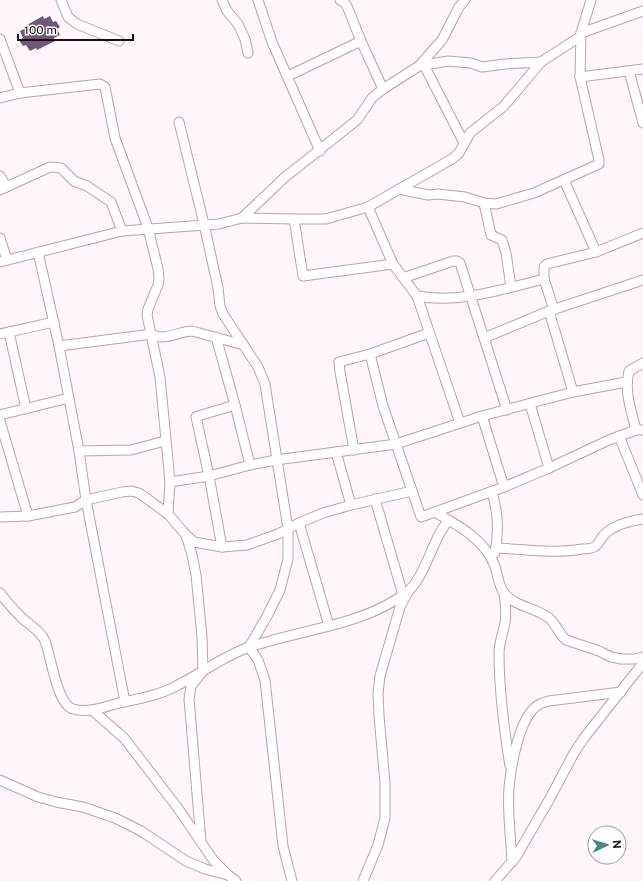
<svg xmlns="http://www.w3.org/2000/svg" width="643" height="881" font-family="'Public Sans',sans-serif">
<style>
.building{fill:#705978}
.lines{fill:none;stroke-linecap:round;stroke-linejoin:round}
.street-casing{stroke:#c19eaf;stroke-width:11}
.street{stroke:#fff;stroke-width:9}
</style>
<rect width="100%" height="100%" fill="#fef6fa"/>
<!-- building -->
<polygon class="building" points="43,16 44,19 50,16 53,22 56,21 60,27 57,29 60,35 54,38 55,41 37,50 36,48 30,51 26,45 23,46 19,40 23,38 20,31 26,28 25,26"/>
<g class="lines">
<defs>
<g id="street">
<polyline points="61,0 68,17 77,24 119,41"/>
<polyline points="222,0 227,11 238,24 245,39 248,53"/>
<polyline points="258,0 272,42 320,151"/>
<polyline points="340,0 344,2 347,6 361,41 383,89"/>
<polyline points="581,33 643,11"/>
<polyline points="0,39 20,93"/>
<polyline points="424,65 464,143"/>
<polyline points="419,66 448,61 471,63 482,67 505,64 541,62"/>
<polyline points="629,71 643,123"/>
<polyline points="288,76 361,41"/>
<polyline points="580,77 643,69"/>
<polyline points="0,98 20,93 100,84 105,87 115,138 148,228 158,269 159,279 158,285 148,309 147,315 160,377 170,482 168,514"/>
<polyline points="179,122 204,224 218,288 220,306 223,314 258,367 265,384 288,529 288,559 280,590 266,618 249,647 258,660 265,680 283,846 292,881"/>
<polyline points="0,176 6,187"/>
<polyline points="564,180 596,252"/>
<polyline points="399,189 428,195 438,194 465,197 484,203 496,204 534,193 599,164 599,160 580,77 581,33 591,0"/>
<polyline points="0,190 50,167 61,168 74,181 87,186 111,202 122,231"/>
<polyline points="484,203 491,235 502,240 506,253 511,287"/>
<polyline points="368,207 393,264 417,296 460,423"/>
<polyline points="242,218 294,219 326,219 368,207 452,159 459,153 470,133 504,106 541,62 581,36"/>
<polyline points="294,219 303,276 393,264"/>
<polyline points="0,238 7,260"/>
<polyline points="38,252 59,346 79,451 86,500 125,702"/>
<polyline points="0,262 122,231 219,224 242,218 284,178 357,120 372,98 383,89 419,66 442,40 459,7 465,0"/>
<polyline points="403,278 453,261 457,261 460,263 507,410"/>
<path d="M417 296C459 304 503 289 544 279"/>
<polyline points="554,310 544,279 544,267 547,264 596,252 643,233"/>
<polyline points="549,311 573,392"/>
<polyline points="9,332 26,409"/>
<polyline points="0,334 54,322"/>
<polyline points="216,337 235,405 250,465"/>
<polyline points="484,338 549,311 643,280"/>
<path d="M59 346 152 334C164 342 179 331 192 331L244 345"/>
<polyline points="370,354 383,406 421,517 504,487 549,468 609,440 636,430 643,430"/>
<polyline points="530,404 549,468"/>
<polyline points="0,415 69,398"/>
<polyline points="482,416 504,487"/>
<polyline points="0,421 28,516"/>
<path d="M636 430C631 410 624 391 629 371L643 363"/>
<polyline points="619,436 643,495"/>
<polyline points="354,450 340,372 339,362 370,354 429,333"/>
<polyline points="79,451 131,450 165,441"/>
<polyline points="336,452 351,505"/>
<polyline points="170,482 209,476 250,465 276,460 396,444 482,416 573,392 626,382"/>
<path d="M492 491C498 515 499 528 495 553"/>
<polyline points="375,499 403,595"/>
<path d="M435 512C457 525 483 538 494 564 498 573 498 585 504 593 513 606 537 608 549 618 556 624 559 634 566 640L599 651 611 657 621 659H634L643 657"/>
<polyline points="0,517 28,516 75,507 86,500 122,492 131,491 139,493 168,514 186,535 194,542 222,547 247,545 278,534 299,523 323,513 351,505 412,491"/>
<polyline points="299,523 329,626"/>
<polyline points="186,535 192,555 196,575 202,637 203,671 191,686 189,699 201,841"/>
<polyline points="222,547 209,476 196,417 198,416 235,405"/>
<path d="M496 548C524 549 554 554 582 549 586 549 591 549 594 547 599 545 600 539 604 535 613 525 630 521 643 519"/>
<path d="M0 593C6 601 13 609 20 616 28 624 41 631 45 641 51 656 57 705 73 709 87 713 102 708 115 704 136 699 159 696 178 685 202 673 222 657 247 648 300 629 360 627 406 593 420 583 429 555 436 541 439 533 444 527 448 520"/>
<path d="M504 593C505 603 507 613 505 623 503 633 499 643 499 653 499 691 504 729 510 766"/>
<polyline points="92,710 124,738 177,807 214,861 228,875 236,881"/>
<polyline points="0,780 38,797 56,802 83,807 115,818 141,831 186,861 205,869 228,875"/>
<path d="M512 862C511 838 507 812 509 788 511 767 519 714 540 704 543 702 546 702 549 701L621 692"/>
<polyline points="363,881 378,845 385,818 385,783 379,716 378,693 380,676 400,607 407,594"/>
<polyline points="495,881 516,857 549,800 574,753 584,738 643,663"/>
</g>
</defs>
<!-- street casing -->
<use href="#street" class="street-casing"/>
<!-- street -->
<use href="#street" class="street"/>
</g>
<!-- north arrow -->
<g transform="translate(607 845) rotate(86)"><circle r="19" fill="#ffffff" stroke="#a39da0"/>
<path d="M0-3L7 15L0 10L-7 15Z" fill="#428a8b"/>
<text y="-6" font-size="11" font-weight="bold" text-anchor="middle" fill="#180b12">N</text>
</g>
<!-- scale -->
<path d="M18 34v6h115v-6" fill="none" stroke="#180b12" stroke-width="2"/>
<text x="24" y="34" font-size="12" fill="#180b12" stroke="#ffffff" stroke-width="3" paint-order="stroke">100 m</text>
</svg>
